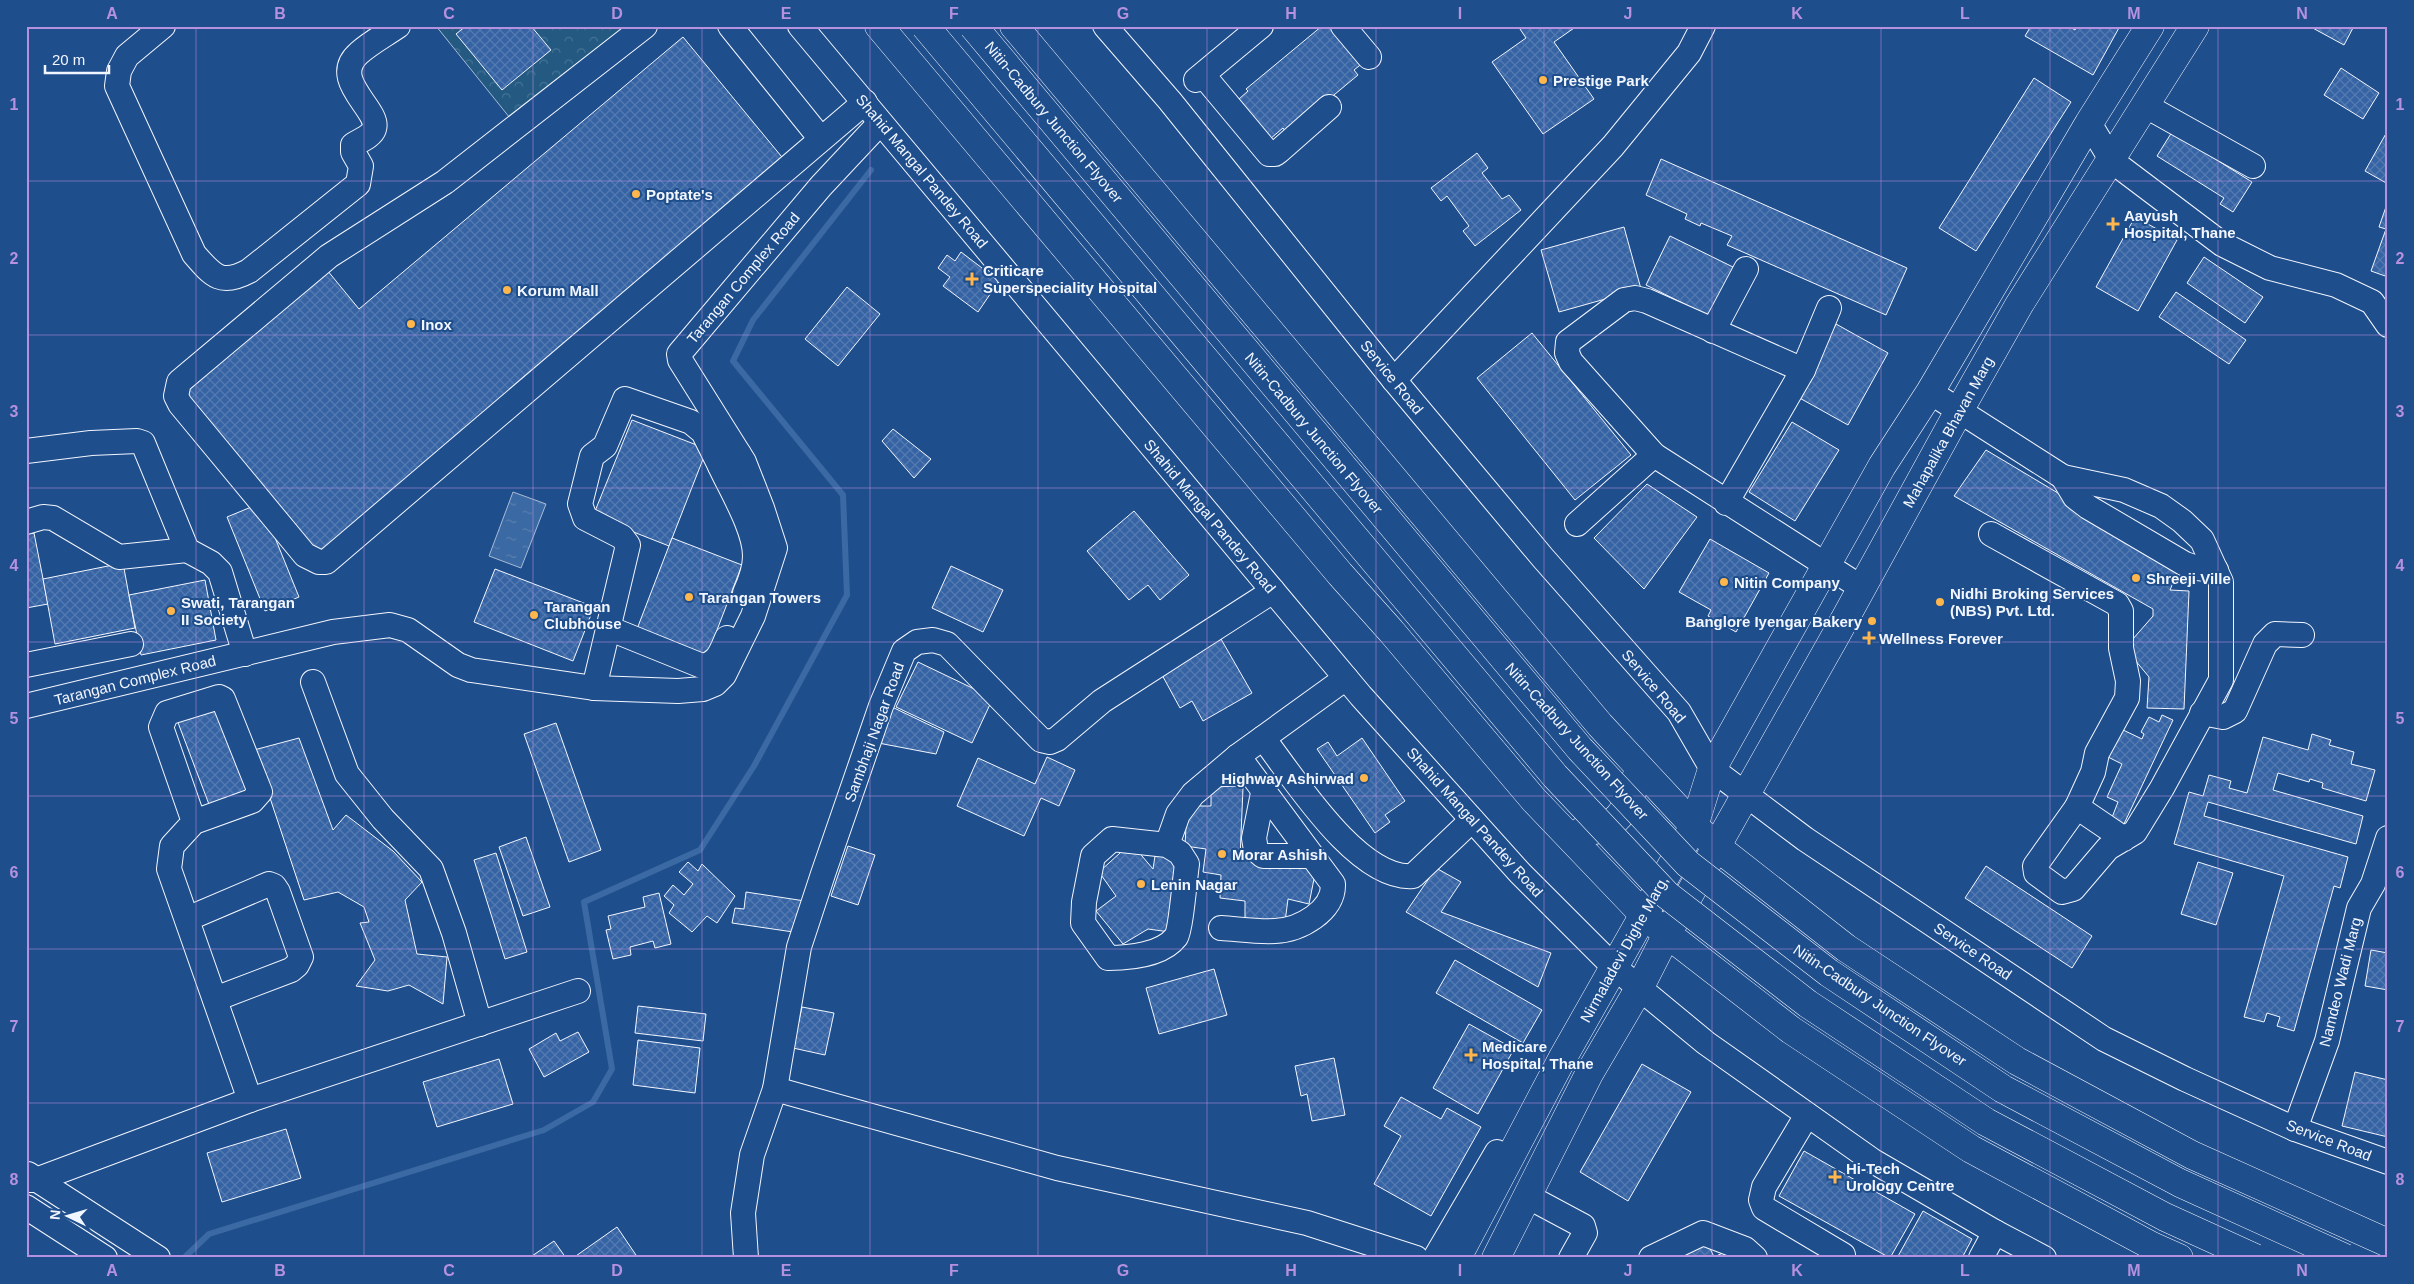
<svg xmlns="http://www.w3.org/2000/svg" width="2414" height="1284" font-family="Helvetica,sans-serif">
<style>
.park{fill:url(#park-crowns);stroke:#a8bbd7}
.water{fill:url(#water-ripples);stroke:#a8bbd7}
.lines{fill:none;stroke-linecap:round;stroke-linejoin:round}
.stream{stroke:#3b69a3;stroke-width:6}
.building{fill:url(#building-cross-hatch);stroke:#f2f6ff}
.minor-casing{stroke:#f2f6ff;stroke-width:26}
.major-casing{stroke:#f2f6ff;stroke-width:29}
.highway-casing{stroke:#f2f6ff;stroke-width:29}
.minor{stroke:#1f4e8c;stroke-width:24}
.major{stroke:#1f4e8c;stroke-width:28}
.highway{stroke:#1f4e8c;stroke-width:28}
.highway-bridge-casing{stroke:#f2f6ff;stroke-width:29;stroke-linecap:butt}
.highway-bridge{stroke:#1f4e8c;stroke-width:28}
.grid{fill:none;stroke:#b691df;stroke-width:1;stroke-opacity:0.55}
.poi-dot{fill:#ffb74d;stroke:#1f4e8c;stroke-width:2}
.labels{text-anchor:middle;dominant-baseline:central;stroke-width:4;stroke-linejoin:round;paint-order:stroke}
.poi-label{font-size:15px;font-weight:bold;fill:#f2f6ff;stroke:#1f4e8c;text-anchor:start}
.street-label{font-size:15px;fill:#f2f6ff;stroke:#1f4e8c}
.neatline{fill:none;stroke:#b691df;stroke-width:2}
.grid-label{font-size:16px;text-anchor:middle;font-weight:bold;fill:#b691df}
</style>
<defs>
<pattern id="park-crowns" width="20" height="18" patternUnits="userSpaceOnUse" patternTransform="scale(1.25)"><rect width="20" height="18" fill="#245a82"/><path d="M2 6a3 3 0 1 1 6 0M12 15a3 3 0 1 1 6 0" fill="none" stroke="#447295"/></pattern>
<pattern id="water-ripples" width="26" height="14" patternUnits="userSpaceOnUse" patternTransform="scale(1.25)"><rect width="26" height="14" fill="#3b69a3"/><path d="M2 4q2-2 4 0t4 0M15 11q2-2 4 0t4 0" fill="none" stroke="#587fb1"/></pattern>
<pattern id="building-cross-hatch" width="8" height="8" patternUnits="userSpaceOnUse" patternTransform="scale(1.25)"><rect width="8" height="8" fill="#3563a3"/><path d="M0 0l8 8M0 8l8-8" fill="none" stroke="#537ab1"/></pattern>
</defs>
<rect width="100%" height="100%" fill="#1f4e8c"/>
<!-- park -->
<polygon class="park" points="436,26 632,26 514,123"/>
<!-- water -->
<polygon class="water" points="513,492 546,504 521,568 489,556"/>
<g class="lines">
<!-- stream -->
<polyline class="stream" points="184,1258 209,1234 544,1130 593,1102 612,1069 584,902 700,850 754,766 847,595 843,495 733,361 753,320 871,170"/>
</g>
<!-- building -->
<g class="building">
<polygon points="466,26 531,26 551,50 502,90 456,34"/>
<polygon points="1322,26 1332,26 1364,62 1354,70 1358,75 1287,134 1283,128 1270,139 1241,113 1246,108 1239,99 1248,91 1246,89"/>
<polygon points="1518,26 1577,26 1554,42 1594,99 1543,134 1492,62 1526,38"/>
<polygon points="2031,26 2068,26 2075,30 2077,26 2120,26 2093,75 2025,36"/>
<polygon points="2309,26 2354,26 2344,45"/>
<polygon points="683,37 786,162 317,555 183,392 327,270 359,309"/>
<polygon points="2341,68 2379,93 2363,119 2324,95"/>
<polygon points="2034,78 2071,102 1976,251 1939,228"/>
<polygon points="2388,130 2388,184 2365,171"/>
<polygon points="2172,132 2252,182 2233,212 2220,204 2224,198 2157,156"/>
<polygon points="1477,153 1488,168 1482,173 1502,199 1509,195 1521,210 1475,246 1463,231 1469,226 1447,196 1441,201 1431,188"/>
<polygon points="1661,159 1907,268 1886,315 1727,245 1732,236 1701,223 1700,226 1685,219 1687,214 1646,195"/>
<polygon points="2388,201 2388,277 2371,271 2386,229 2379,227"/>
<polygon points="2135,217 2177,240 2138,311 2096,287"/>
<polygon points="1624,227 1641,289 1559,312 1541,250"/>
<polygon points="1670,236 1739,270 1715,319 1646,285"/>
<polygon points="961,252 999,281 978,312 943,286 950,277 938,268 947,255 955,261"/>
<polygon points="2204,257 2263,297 2245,323 2187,283"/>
<polygon points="847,287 880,314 838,366 805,339"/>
<polygon points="2176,292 2246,340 2229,364 2159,317"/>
<polygon points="1836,324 1888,353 1848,425 1796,396"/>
<polygon points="1532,333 1631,455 1575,500 1477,378"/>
<polygon points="632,420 707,449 669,546 593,516"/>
<polygon points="1792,422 1839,450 1795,521 1749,492"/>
<polygon points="893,429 931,459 914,478 882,441"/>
<polygon points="1986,450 2180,566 2170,590 2189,591 2184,709 2147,708 2149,677 2125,648 2153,616 2153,609 1954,496"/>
<polygon points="1647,484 1697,517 1644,589 1594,538"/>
<polygon points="261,503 299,597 265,611 227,517"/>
<polygon points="1134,511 1189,575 1160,600 1148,585 1129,600 1087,551"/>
<polygon points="34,533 48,604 26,608 26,534"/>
<polygon points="672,538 742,565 707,656 637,629"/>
<polygon points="1710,539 1769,573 1736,632 1708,616 1711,610 1679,592"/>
<polygon points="123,563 135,628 55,644 43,579"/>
<polygon points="951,566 1003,590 983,632 932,608"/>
<polygon points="495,569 594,607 573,661 474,622"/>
<polygon points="205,580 216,640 141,655 129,595"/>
<polygon points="1221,639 1252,693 1203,721 1192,701 1180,708 1161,673"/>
<polygon points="918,662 993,698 972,743 896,707"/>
<polygon points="222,703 254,790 210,807 177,720"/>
<polygon points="890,706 944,732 936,754 873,742"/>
<polygon points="2162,715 2173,720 2123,826 2111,820 2118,802 2107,797 2122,764 2108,757 2121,729 2142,739 2144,734 2141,732 2149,717 2159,722"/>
<polygon points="556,723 601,850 569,862 524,734"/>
<polygon points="2312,734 2331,740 2329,745 2354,752 2351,764 2375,770 2366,801 2322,788 2323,783 2310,779 2309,782 2278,773 2273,790 2363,816 2356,844 2208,802 2204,816 2348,857 2340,888 2334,886 2294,1031 2277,1026 2280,1017 2267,1013 2264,1022 2244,1017 2284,876 2174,844 2189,792 2203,796 2209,775 2231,781 2229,788 2247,793 2263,737 2308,750"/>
<polygon points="299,738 333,830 346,815 393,851 422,882 405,900 417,954 447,957 443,1004 409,985 388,991 356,986 375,960 360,923 369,922 364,907 338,892 304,900 254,750"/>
<polygon points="1362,738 1405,801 1385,815 1390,822 1375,833 1317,749 1328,742 1337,756"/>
<polygon points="1047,757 1075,770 1059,806 1041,798 1024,836 957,806 978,758 1035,784"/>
<polygon points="1239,786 1243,788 1240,858 1316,869 1309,904 1288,899 1285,922 1245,920 1245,901 1220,898 1221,875 1203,872 1206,849 1185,846 1187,806 1211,806 1211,787"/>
<polygon points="526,837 550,907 523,916 499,847"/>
<polygon points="1131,843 1153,869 1155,856 1178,857 1170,932 1148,929 1123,944 1096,911 1116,896 1099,872"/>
<polygon points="848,846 875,855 858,905 831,896"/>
<polygon points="496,853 527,952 505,959 474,860"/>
<polygon points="688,862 698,871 702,864 735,896 717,923 707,916 692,932 669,913 674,905 664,896 673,885 684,895 693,884 679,872"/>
<polygon points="2198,862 2233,873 2216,925 2181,914"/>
<polygon points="1986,866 2092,936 2072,968 1965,898"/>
<polygon points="1436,868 1461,882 1441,912 1551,953 1538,987 1406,912"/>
<polygon points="746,892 805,901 800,933 732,923 735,908 744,909"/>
<polygon points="659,893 671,944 655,948 653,941 630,947 631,955 613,959 606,930 611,929 608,916 645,907 643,897"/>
<polygon points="2371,950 2388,953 2388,990 2365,986"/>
<polygon points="1455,960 1542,1010 1523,1043 1436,993"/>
<polygon points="1214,969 1227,1015 1159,1034 1146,988"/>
<polygon points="638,1006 706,1014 703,1041 635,1033"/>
<polygon points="802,1007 834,1013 825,1055 793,1048"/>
<polygon points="1469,1024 1514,1049 1478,1114 1433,1088"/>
<polygon points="578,1032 589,1052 544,1077 529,1049 556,1033 560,1041"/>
<polygon points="638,1040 700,1048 695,1093 633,1085"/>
<polygon points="1334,1058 1345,1115 1312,1121 1307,1094 1301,1096 1295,1066"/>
<polygon points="499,1059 513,1104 437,1127 423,1082"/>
<polygon points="1642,1064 1691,1092 1628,1201 1580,1172"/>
<polygon points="2355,1072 2388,1080 2388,1137 2342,1126"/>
<polygon points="1401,1097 1441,1119 1447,1108 1481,1127 1431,1216 1374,1184 1401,1136 1384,1126"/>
<polygon points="286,1129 301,1178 222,1202 207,1153"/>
<polygon points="1804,1151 1915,1214 1890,1258 1779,1196"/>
<polygon points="1923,1211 1972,1239 1962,1258 1897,1258"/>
<polygon points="617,1227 638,1258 573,1258"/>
<polygon points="1705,1237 1714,1257 1736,1247 1741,1258 1678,1258"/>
<polygon points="554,1241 566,1258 529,1258"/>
</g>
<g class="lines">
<defs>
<g id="minor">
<path d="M163 26 127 56 119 71 117 86 194 254C213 276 221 286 249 271L358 184 361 166 353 152V145C359 141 372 136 374 129 381 110 328 80 359 53 370 43 385 35 398 26"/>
<polyline points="645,26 445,182 329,256 179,382 176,396 180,404 305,555 319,562 326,562 865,102"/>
<polyline points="730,26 821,139"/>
<polyline points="800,26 1361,696 1520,873 1614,967 1706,1043 1873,1161 1995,1232 2044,1258"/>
<polyline points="1105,26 1170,101 1394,380 1543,558 1679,712 1712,769 1805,839 2104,1039 2185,1079 2295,1129 2388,1162"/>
<polyline points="1343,26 1369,57"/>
<polyline points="1203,75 1269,154 1275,154 1279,151 1329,107"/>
<polyline points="1196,80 1261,26"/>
<polyline points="2146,106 2253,166"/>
<polyline points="2089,123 2112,161 2222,244 2270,268 2336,285 2372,302 2388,325"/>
<polyline points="1713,331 1746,269"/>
<polyline points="1803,370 1829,308"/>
<polyline points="1394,380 1613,146 1689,53 1703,26"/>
<polyline points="1930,392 2063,477 2124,490 2161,506 2182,521 2202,540 2221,582 2221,680 2162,788 2135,832 2108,848 2073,889 2062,892 2036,873 2035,866 2077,807 2124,839"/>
<polyline points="26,451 91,443 137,441 143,443 187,550 211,563 220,572 245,654"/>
<path d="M720 466C731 490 755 529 755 556 755 568 750 582 745 593"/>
<polyline points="2063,477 2075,497 2088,507 2185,564 2197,568 2216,570"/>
<polyline points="1726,503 1803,370 1647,301 1635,298 1624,300 1568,342 1567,353 1571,362 1654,455 1862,588"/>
<polyline points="26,522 43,517 53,518 119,557 187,550"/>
<polyline points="1577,524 1654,455"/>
<polyline points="1991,534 2117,604 2121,611 2121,648 2128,681 2127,698 2097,753 2093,772 2077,807"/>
<path d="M608 628 702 666C718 663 721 652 727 638"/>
<polyline points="26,665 131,644"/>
<polyline points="313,682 347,774 383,819 431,869 454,933 480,1024"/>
<polyline points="594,688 628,545 622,537 585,518 580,504 592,456 605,446 625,399 691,422 703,432 720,466 739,454"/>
<polyline points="26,706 333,632 390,625 408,630 458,665 471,670 594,688 678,691 703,689 715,684 724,675 753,616 775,548 762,508 744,462 680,360 679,354 821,186 880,123"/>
<polyline points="2202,713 2223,717 2235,711 2265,644 2275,634 2302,635"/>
<path d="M1263 738C1294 778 1358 881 1413 876L1472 820"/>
<polyline points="1263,793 1254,838 1256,850 1263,856 1311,856"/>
<polyline points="194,822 252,801 260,792 223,699 219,697 167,713 161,727 194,822 172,846 169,869 250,1100"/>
<path d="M1167 845 1112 839 1093 856 1084 902 1083 923 1108 958C1129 958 1162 955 1176 937 1181 929 1185 877 1187 864L1180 853 1167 845 1178 814 1193 794 1238 756"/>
<polyline points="187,919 269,884 274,886 278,892 301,957 297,965 291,970 215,999"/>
<path d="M1221 928C1238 929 1257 932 1275 931 1300 930 1334 911 1333 884L1238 756 1346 678"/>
<polyline points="775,1089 1057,1168 1307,1223 1416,1258"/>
<polyline points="1807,1115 1764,1187 1761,1200 1764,1208 1843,1255"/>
<polyline points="2295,1129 2327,1041 2359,908 2373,884 2388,838"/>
<polyline points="28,1174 158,1258"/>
<polyline points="26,1180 36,1180 250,1100 578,991"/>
<polyline points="1527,1196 1583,1226 1585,1233 1571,1258"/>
<polyline points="26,1207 105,1258"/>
<polyline points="746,1258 743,1213 752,1155 775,1089 799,947 823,874 881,706 904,651 917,642 933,640 947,644 1041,740 1050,742 1057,739 1102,701 1273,591"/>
<polyline points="1435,1258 1497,1152"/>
<polyline points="1651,1258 1703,1233 1745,1249 1755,1258"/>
<polyline points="1981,1258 1995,1232"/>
</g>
<g id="major">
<polyline points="1457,1258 1562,1059 1694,826 1712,769 1882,466 1930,392 2089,123 2150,26"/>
<polyline points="1496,1258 1589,1074 1640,987 1667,934 1836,635 1959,411 2019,305 2195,26"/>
</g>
<g id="highway">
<polyline points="879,26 1340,574 1391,631 1534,800 1643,914 1667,934 1791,1030 1971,1149 2152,1246 2179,1258"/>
<polyline points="1014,26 1600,725 1694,826 1717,847 1846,948 2017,1061 2192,1155 2388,1243"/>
<path d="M1582 831C1616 832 1629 808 1636 778"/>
</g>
</defs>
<!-- minor casing -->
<use href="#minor" class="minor-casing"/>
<!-- major casing -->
<use href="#major" class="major-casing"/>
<!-- highway casing -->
<use href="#highway" class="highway-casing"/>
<!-- minor -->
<use href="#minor" class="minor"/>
<!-- major -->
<use href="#major" class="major"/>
<!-- highway -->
<use href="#highway" class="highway"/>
<defs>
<g id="highway-bridge">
<polyline points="925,26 1555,776 1667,895 1808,1004 1986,1122 2165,1217 2255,1258"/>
<polyline points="973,26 1580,749 1688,864 1829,973 2003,1089 2180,1183 2345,1258"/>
</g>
</defs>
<!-- highway-bridge casing -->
<use href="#highway-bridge" class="highway-bridge-casing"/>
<!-- highway-bridge -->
<use href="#highway-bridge" class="highway-bridge"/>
</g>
<!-- grid -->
<path class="grid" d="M196 26V1258M364 26V1258M533 26V1258M702 26V1258M870 26V1258M1038 26V1258M1207 26V1258M1376 26V1258M1544 26V1258M1712 26V1258M1881 26V1258M2050 26V1258M2218 26V1258M26 181H2388M26 335H2388M26 488H2388M26 642H2388M26 796H2388M26 949H2388M26 1103H2388"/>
<!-- markers -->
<g class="poi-dot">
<circle cx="1543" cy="80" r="5"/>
<circle cx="636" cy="194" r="5"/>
<path d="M2110.5 216.5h5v5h5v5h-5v5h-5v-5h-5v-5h5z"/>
<path d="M969.5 271.5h5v5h5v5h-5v5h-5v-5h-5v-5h5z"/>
<circle cx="507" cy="290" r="5"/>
<circle cx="411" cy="324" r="5"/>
<circle cx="2136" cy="578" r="5"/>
<circle cx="1724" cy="582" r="5"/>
<circle cx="689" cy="597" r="5"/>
<circle cx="1940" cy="602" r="5"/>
<circle cx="171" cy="611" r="5"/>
<circle cx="534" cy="615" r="5"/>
<circle cx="1872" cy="621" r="5"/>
<path d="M1866.5 630.5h5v5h5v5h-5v5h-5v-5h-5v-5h5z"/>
<circle cx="1364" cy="778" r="5"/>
<circle cx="1222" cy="854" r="5"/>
<circle cx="1141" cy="884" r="5"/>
<path d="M1468.5 1047.5h5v5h5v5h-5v5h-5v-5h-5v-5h5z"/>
<path d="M1832.5 1169.5h5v5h5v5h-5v5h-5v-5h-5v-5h5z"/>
</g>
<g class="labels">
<!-- poi labels -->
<g class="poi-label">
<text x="1553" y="80">Prestige Park</text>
<text x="646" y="194">Poptate's</text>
<text x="2124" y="215">Aayush<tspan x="2124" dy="17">Hospital, Thane</tspan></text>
<text x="983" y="270">Criticare<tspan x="983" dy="17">Superspeciality Hospital</tspan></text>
<text x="517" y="290">Korum Mall</text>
<text x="421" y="324">Inox</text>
<text x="2146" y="578">Shreeji Ville</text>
<text x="1734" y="582">Nitin Company</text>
<text x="1950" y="593">Nidhi Broking Services<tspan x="1950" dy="17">(NBS) Pvt. Ltd.</tspan></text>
<text x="699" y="597">Tarangan Towers</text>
<text x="181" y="602">Swati, Tarangan<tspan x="181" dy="17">II Society</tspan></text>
<text x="544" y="606">Tarangan<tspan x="544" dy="17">Clubhouse</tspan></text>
<text x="1862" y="621" text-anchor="end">Banglore Iyengar Bakery</text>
<text x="1879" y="638">Wellness Forever</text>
<text x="1354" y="778" text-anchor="end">Highway Ashirwad</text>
<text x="1232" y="854">Morar Ashish</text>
<text x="1151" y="884">Lenin Nagar</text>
<text x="1482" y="1046">Medicare<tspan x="1482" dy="17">Hospital, Thane</tspan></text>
<text x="1846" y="1168">Hi-Tech<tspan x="1846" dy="17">Urology Centre</tspan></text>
</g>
<!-- street labels -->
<g class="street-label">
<text transform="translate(1054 122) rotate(50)">Nitin-Cadbury Junction Flyover</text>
<text transform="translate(922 171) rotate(50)">Shahid Mangal Pandey Road</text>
<text transform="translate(743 278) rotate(-50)">Tarangan Complex Road</text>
<text transform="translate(1392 377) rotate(51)">Service Road</text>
<text transform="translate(1948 432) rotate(-61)">Mahapalika Bhavan Marg</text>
<text transform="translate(1314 433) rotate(50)">Nitin-Cadbury Junction Flyover</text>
<text transform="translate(1210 516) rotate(50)">Shahid Mangal Pandey Road</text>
<text transform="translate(135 680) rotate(-14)">Tarangan Complex Road</text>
<text transform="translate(1654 686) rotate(50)">Service Road</text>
<text transform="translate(874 732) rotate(-70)">Sambhaji Nagar Road</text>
<text transform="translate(1577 741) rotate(48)">Nitin-Cadbury Junction Flyover</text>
<text transform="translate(1475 822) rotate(48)">Shahid Mangal Pandey Road</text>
<text transform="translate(1624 949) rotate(-61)">Nirmaladevi Dighe Marg,</text>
<text transform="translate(1973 951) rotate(34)">Service Road</text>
<text transform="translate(2340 982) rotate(-76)">Namdeo Wadi Marg</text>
<text transform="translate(1880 1005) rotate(34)">Nitin-Cadbury Junction Flyover</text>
<text transform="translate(2329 1140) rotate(21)">Service Road</text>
</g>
</g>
<!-- border -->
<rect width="2414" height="1284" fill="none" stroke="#1f4e8c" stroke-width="55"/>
<!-- north arrow -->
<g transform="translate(68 1216) rotate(275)" stroke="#1f4e8c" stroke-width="4" paint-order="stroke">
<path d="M0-4L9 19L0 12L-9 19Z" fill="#f2f6ff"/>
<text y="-8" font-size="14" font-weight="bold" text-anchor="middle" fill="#f2f6ff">N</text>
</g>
<!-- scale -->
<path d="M45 65v8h64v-8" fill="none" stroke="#f2f6ff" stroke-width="2.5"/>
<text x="52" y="65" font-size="15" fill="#f2f6ff" stroke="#1f4e8c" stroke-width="4" paint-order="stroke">20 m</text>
<rect x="28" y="28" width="2358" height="1228" class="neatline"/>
<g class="grid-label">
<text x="112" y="19">A</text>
<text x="280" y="19">B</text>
<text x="449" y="19">C</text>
<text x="617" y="19">D</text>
<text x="786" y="19">E</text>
<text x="954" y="19">F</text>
<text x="1123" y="19">G</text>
<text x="1291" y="19">H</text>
<text x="1460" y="19">I</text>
<text x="1628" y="19">J</text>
<text x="1797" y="19">K</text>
<text x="1965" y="19">L</text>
<text x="2134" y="19">M</text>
<text x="2302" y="19">N</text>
<text x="14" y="110">1</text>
<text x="2400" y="110">1</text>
<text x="14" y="264">2</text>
<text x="2400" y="264">2</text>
<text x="14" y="417">3</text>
<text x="2400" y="417">3</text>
<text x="14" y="571">4</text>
<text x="2400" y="571">4</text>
<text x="14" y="724">5</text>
<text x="2400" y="724">5</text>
<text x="14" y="878">6</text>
<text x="2400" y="878">6</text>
<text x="14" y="1032">7</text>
<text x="2400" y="1032">7</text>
<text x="14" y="1185">8</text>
<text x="2400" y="1185">8</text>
<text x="112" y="1276">A</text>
<text x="280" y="1276">B</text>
<text x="449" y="1276">C</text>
<text x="617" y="1276">D</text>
<text x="786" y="1276">E</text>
<text x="954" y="1276">F</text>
<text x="1123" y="1276">G</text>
<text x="1291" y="1276">H</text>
<text x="1460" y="1276">I</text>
<text x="1628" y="1276">J</text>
<text x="1797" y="1276">K</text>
<text x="1965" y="1276">L</text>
<text x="2134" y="1276">M</text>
<text x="2302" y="1276">N</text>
</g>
</svg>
